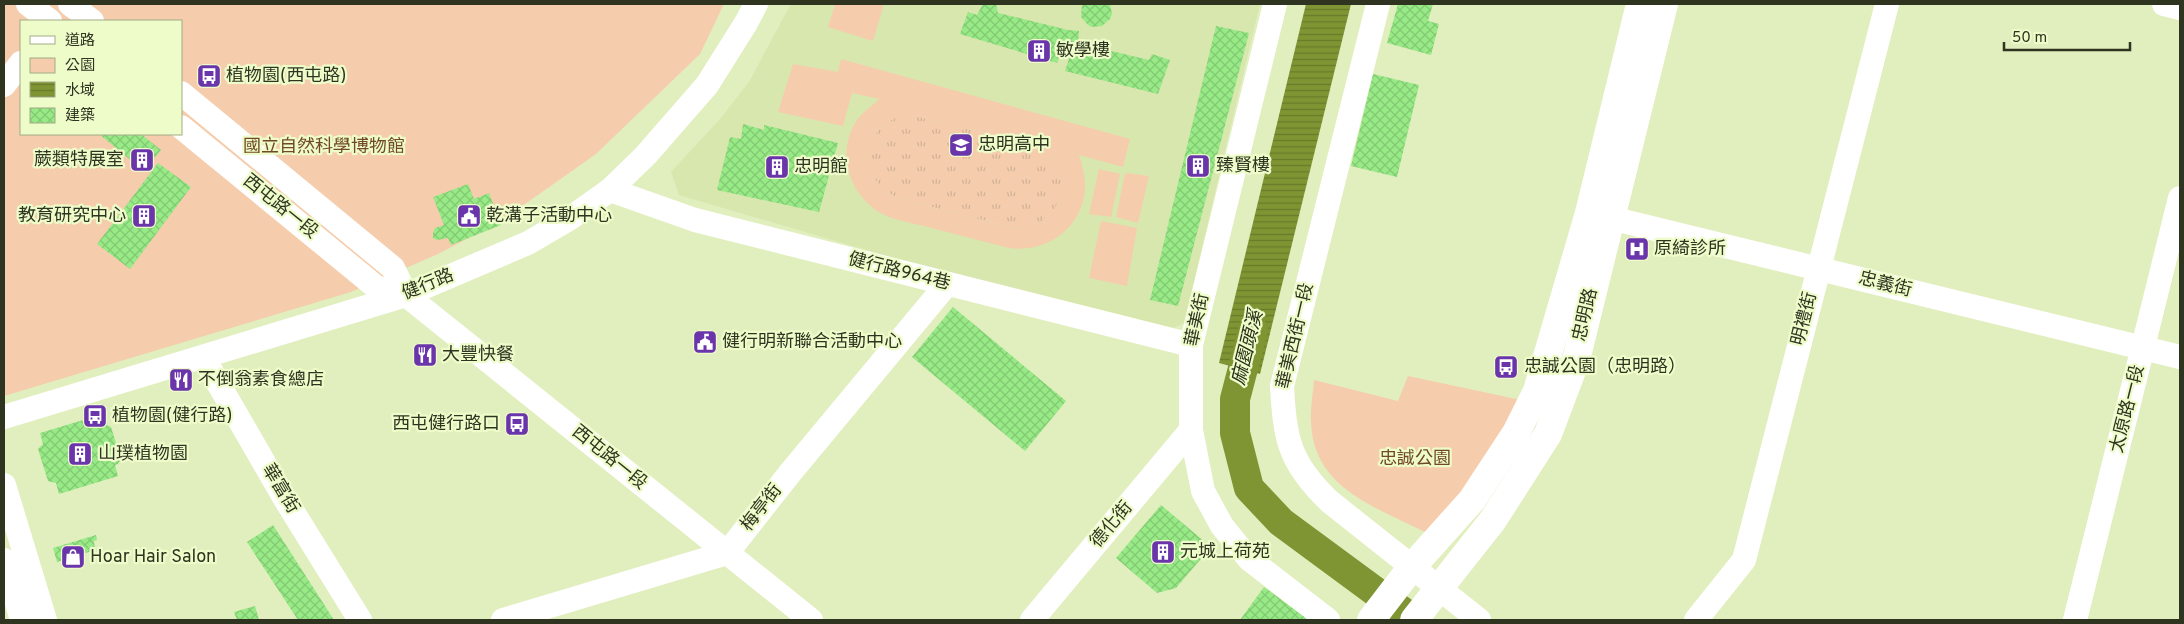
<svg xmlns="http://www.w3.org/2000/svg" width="2184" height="624" font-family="Overpass,'Noto Sans TC',sans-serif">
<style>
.built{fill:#d8e7ae}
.grass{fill:url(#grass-tufts)}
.park{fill:#f5cdad;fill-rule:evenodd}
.water{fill:url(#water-rules)}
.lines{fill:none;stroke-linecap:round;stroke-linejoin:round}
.river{stroke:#7f9432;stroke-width:30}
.building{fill:url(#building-cross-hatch)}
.minor{stroke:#fff;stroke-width:24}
.major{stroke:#fff;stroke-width:28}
.labels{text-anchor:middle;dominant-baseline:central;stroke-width:4.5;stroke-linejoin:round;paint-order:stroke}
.poi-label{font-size:18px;fill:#2f3421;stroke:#eefcca;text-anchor:start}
.park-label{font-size:18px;fill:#724926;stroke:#eefcca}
.street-label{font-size:18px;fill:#2f3421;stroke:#eefcca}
.water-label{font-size:19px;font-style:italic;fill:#272d17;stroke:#eefcca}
</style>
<defs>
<pattern id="grass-tufts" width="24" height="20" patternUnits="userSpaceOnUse" patternTransform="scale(1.25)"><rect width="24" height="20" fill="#f5cdad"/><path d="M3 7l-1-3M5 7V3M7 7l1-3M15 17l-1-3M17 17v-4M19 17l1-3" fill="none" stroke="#d2b195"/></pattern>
<pattern id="water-rules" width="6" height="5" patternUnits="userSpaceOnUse" patternTransform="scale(1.25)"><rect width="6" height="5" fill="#7f9432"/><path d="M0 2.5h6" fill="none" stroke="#687a2a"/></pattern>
<pattern id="building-cross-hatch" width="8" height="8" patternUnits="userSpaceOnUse" patternTransform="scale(1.25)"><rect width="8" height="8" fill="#97ea86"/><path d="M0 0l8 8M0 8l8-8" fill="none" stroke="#82c973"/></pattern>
</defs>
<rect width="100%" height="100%" fill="#e1eebd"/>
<!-- built -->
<polygon class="built" points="791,4 1260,4 1184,323 1173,328 914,264 679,195 671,172 721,118 749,82"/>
<!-- grass -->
<path class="grass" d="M907 114 1038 146 1053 159 1059 166 1062 177V188L1056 207 1041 222 1023 229 1014 228 897 198C887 192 877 185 872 174 857 147 881 119 907 114Z"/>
<!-- park -->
<g class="park">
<path d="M4 4H724L700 54 596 154 501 221 438 254 351 292 4 396ZM21 21H181V134H21Z"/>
<polygon points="835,4 884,4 873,41 828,27"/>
<path d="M841 59 1130 139 1123 167 1079 155C1083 168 1087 183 1084 197 1077 232 1043 253 1009 248 980 241 952 233 924 226 912 223 898 221 887 216 852 201 835 157 855 123 861 113 871 107 879 99L852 93 843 126 778 112 793 64 838 72ZM907 114 1038 146 1053 159 1059 166 1062 177V188L1056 207 1041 222 1023 229 1014 228 897 198C887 192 877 185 872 174 857 147 881 119 907 114Z"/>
<polygon points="1099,169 1120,174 1111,217 1089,214"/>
<polygon points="1125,173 1149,176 1138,223 1116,217"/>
<polygon points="1101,221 1137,228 1127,286 1089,278"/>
<path d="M1408 376 1521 400 1498 447 1429 534C1379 508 1313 490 1311 422 1310 409 1313 394 1314 380L1398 401Z"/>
</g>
<!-- water -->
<polygon class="water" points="1306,4 1351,4 1260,374 1219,363"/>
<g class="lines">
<!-- river -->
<polyline class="river" points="1253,330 1235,399 1235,433 1249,488 1281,522 1414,620"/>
</g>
<!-- building -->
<g class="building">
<polygon points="983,4 996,4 998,13 1068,30 1079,31 1078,43 1149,60 1152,54 1170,60 1158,94 1065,71 1071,53 1062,49 1057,63 960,34 968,12 977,15"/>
<polygon points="1082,4 1110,4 1112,14 1110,19 1102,26 1092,27 1088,25 1081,17"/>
<polygon points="1398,4 1433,4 1428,21 1439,24 1431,55 1387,43"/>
<polygon points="1216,26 1249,33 1178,306 1150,300"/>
<polygon points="1373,74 1419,85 1397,177 1351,166"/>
<polygon points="743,124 764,130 764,125 838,143 819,212 717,190 730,137 741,139"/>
<polygon points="99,134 141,134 161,150 144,171"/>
<polygon points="158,163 191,187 130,269 97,244"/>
<polygon points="468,184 474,199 489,193 501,225 451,245 448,238 437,240 433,238 433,233 435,228 444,225 433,197"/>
<polygon points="953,307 1066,401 1025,451 912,357"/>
<polygon points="100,415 103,426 107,425 111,427 121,459 118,464 115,465 118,476 59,494 56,483 48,481 38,449 43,444 40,433"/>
<polygon points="1161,505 1211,547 1176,588 1157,593 1116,558"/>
<polygon points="273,525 334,620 298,620 247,542"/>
<polygon points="96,535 97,540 94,541 95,550 57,562 53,548"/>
<polygon points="1264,587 1309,620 1240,620"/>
<polygon points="255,606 259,620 237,620 234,612"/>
</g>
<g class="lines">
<!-- minor -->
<g class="minor">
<polyline points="28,4 50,21"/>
<polyline points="70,4 92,21"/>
<polyline points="1275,4 1191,345 1191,430 1203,491 1222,526 1249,559 1328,620"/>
<path d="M1378 4 1282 386C1285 440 1289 462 1329 501L1479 620"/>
<polyline points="2164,4 2180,8"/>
<polyline points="4,85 21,63"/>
<polyline points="181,93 393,268 406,295"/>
<polyline points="181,127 376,287 406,295 811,620"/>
<polyline points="610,190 695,220 1191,345"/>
<polyline points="1594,214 2180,357"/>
<polyline points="203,357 285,499 360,620"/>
<polyline points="4,417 406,295 528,243 569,219 610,190 646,155 707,85 746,23 756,4"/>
<polyline points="4,485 45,620"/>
<polyline points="4,560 22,620"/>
<polyline points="503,620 727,553 790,473 947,284"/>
<polyline points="1032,620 1191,430"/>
<polyline points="1696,620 1744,560 1887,4"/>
<polyline points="2075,620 2180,198"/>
</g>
<!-- major -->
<g class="major">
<polyline points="1371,620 1411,568 1472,500 1516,433 1537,391 1589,213 1640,4"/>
<polyline points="1414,620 1493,520 1548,434 1576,360 1664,4"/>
</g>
</g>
<!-- icons -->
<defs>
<symbol id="building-square" viewBox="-11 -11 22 22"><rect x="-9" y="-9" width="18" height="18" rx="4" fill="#6a34aa" stroke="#eefcca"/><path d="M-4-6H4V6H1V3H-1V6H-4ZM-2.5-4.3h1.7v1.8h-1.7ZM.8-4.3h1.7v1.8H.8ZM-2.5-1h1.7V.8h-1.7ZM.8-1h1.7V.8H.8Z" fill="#fff"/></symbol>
<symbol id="bus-square" viewBox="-11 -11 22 22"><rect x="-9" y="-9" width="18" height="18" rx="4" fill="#6a34aa" stroke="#eefcca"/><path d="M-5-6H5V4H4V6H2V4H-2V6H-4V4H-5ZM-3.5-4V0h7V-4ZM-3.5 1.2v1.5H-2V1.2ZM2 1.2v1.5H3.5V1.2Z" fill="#fff"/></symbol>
<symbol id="school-square" viewBox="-11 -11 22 22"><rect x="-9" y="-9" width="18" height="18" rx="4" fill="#6a34aa" stroke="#eefcca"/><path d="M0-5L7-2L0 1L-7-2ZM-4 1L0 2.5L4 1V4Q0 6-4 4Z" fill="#fff"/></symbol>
<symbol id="civic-square" viewBox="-11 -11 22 22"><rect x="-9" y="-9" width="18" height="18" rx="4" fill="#6a34aa" stroke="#eefcca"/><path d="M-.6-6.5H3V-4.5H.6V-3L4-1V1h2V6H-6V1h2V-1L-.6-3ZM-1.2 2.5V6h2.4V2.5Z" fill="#fff"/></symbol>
<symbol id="hospital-square" viewBox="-11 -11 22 22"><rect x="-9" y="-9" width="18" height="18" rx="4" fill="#6a34aa" stroke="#eefcca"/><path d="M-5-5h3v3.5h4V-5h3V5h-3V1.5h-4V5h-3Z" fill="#fff"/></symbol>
<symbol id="restaurant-square" viewBox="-11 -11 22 22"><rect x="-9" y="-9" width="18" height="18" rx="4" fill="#6a34aa" stroke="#eefcca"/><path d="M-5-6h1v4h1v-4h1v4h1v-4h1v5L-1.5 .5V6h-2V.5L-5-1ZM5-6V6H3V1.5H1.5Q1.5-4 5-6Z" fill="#fff"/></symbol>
<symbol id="shop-square" viewBox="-11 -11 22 22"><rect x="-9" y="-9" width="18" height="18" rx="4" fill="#6a34aa" stroke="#eefcca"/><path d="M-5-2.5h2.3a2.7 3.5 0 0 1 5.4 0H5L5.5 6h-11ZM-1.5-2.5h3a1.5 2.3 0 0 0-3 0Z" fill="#fff"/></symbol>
</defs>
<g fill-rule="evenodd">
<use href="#building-square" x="1025" y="37" width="28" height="28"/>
<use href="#bus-square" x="195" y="62" width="28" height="28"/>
<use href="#school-square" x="947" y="131" width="28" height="28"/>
<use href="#building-square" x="128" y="146" width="28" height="28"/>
<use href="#building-square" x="1184" y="152" width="28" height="28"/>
<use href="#building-square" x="763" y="153" width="28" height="28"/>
<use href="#building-square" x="130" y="202" width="28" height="28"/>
<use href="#civic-square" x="455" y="202" width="28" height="28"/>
<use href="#hospital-square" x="1623" y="235" width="28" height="28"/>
<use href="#civic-square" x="691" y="328" width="28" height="28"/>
<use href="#restaurant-square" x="411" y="341" width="28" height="28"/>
<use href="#bus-square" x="1492" y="353" width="28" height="28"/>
<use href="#restaurant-square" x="167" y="366" width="28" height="28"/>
<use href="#bus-square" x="81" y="402" width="28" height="28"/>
<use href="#bus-square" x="503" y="410" width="28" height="28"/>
<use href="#building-square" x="66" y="440" width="28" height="28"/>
<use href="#building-square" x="1149" y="538" width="28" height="28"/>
<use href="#shop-square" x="59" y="543" width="28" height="28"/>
</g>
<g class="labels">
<!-- poi labels -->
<g class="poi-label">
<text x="1056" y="51">敏學樓</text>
<text x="226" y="76">植物園(西屯路)</text>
<text x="978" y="145">忠明高中</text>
<text x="124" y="160" text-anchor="end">蕨類特展室</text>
<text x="1216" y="166">臻賢樓</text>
<text x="794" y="167">忠明館</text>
<text x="126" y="216" text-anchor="end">教育研究中心</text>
<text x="486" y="216">乾溝子活動中心</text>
<text x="1654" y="249">原綺診所</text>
<text x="722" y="342">健行明新聯合活動中心</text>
<text x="442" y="355">大豐快餐</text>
<text x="1524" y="367">忠誠公園（忠明路）</text>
<text x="198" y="380">不倒翁素食總店</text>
<text x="112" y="416">植物園(健行路)</text>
<text x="500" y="424" text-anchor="end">西屯健行路口</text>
<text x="98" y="454">山璞植物園</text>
<text x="1180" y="552">元城上荷苑</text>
<text x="90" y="557">Hoar Hair Salon</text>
</g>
<!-- park labels -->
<g class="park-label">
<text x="324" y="147">國立自然科學博物館</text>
<text x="1415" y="459">忠誠公園</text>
</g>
<!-- street labels -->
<g class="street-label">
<text transform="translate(280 207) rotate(39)">西屯路一段</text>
<text transform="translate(899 272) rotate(14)">健行路964巷</text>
<text transform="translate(428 285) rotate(-22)">健行路</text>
<text transform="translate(1885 285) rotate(14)">忠義街</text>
<text transform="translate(1586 315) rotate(-77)">忠明路</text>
<text transform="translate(1805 319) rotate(-76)">明禮街</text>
<text transform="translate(1198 320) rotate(-78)">華美街</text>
<text transform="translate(1296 336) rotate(-77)">華美西街一段</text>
<text transform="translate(2128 409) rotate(-76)">太原路一段</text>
<text transform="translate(609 458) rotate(39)">西屯路一段</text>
<text transform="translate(280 489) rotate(59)">華富街</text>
<text transform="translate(762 508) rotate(-52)">梅亭街</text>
<text transform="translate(1112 525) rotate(-50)">德化街</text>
</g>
<!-- water labels -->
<g class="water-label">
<text transform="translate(1248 348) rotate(-76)">麻園頭溪</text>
</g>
</g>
<!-- border -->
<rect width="2184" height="624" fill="none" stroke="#2f3421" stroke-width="10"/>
<!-- legend -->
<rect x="20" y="20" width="162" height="115" fill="#eefcca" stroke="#a2ac86"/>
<rect x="30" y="36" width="25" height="8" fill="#ffffff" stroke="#a2ac86"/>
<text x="65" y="45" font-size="15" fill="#2f3421">道路</text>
<rect x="30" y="58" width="25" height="15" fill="#f5cdad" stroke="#a2ac86"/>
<text x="65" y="70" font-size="15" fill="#2f3421">公園</text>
<rect x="30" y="82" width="25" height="15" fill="url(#water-rules)" stroke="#a2ac86"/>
<text x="65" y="95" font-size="15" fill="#2f3421">水域</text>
<rect x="30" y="108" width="25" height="15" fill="url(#building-cross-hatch)" stroke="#a2ac86"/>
<text x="65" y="120" font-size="15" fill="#2f3421">建築</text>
<!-- scale -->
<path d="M2004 42v8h126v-8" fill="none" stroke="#2f3421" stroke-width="2.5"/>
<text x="2012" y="42" font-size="15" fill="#2f3421" stroke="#eefcca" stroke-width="4" paint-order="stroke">50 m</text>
</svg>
